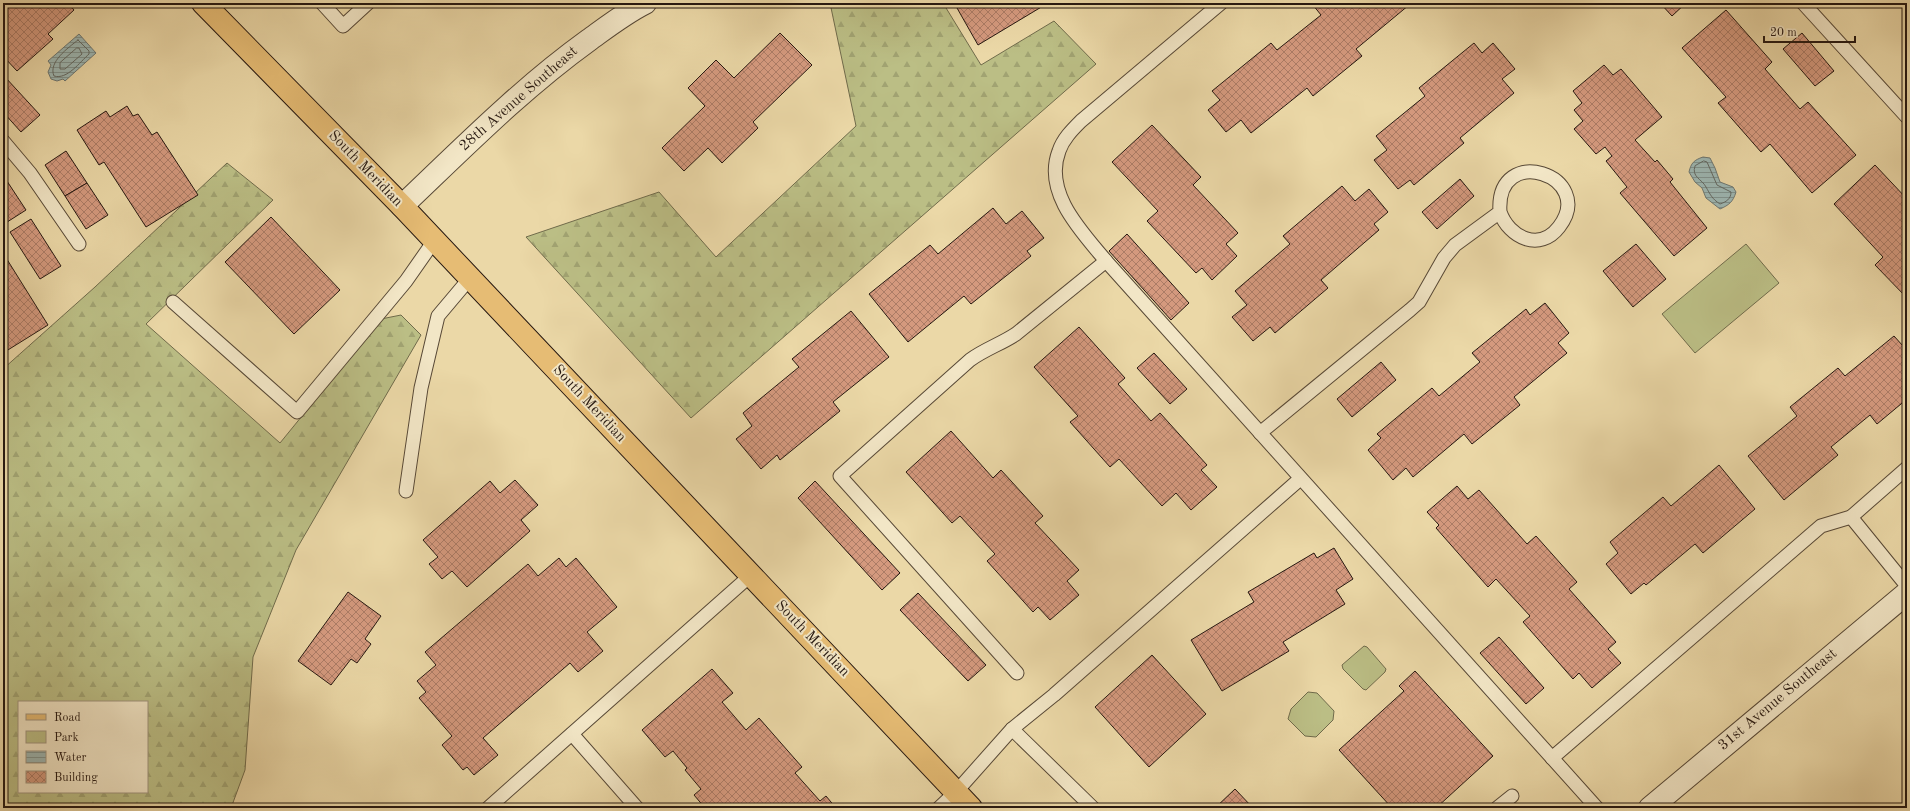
<svg xmlns="http://www.w3.org/2000/svg" width="1910" height="811" font-family="'Old Standard TT',serif">
<style>
.forest{fill:url(#forest-firs);stroke:#706b4b;fill-rule:evenodd}
.park{fill:#bbbe85;stroke:#706b4b}
.water{fill:url(#water-rules);stroke:#6d7772}
.lines{fill:none;stroke-linecap:round;stroke-linejoin:round}
.shore{stroke:#626862;stroke-width:1}
.building{fill:url(#building-cross-hatch);stroke:#261811}
.service-casing{stroke:#574836;stroke-width:15}
.minor-casing{stroke:#574836;stroke-width:24}
.tertiary-casing{stroke:#574836;stroke-width:24}
.primary-casing{stroke:#261811;stroke-width:24}
.service{stroke:#f2e6c6;stroke-width:13}
.minor{stroke:#f2e6c6;stroke-width:22}
.tertiary{stroke:#f2e6c6;stroke-width:22}
.primary{stroke:#e6bc74;stroke-width:22}
.labels{text-anchor:middle;dominant-baseline:central;stroke-width:4;stroke-linejoin:round;paint-order:stroke}
.street-label{font-size:15px;fill:#261811;stroke:#f2e6c6}
</style>
<defs>
<pattern id="forest-firs" width="22" height="20" patternUnits="userSpaceOnUse"><rect width="22" height="20" fill="#bbbe85"/><path d="M5 1l3.5 6h-7zM16 11l3.5 6h-7z" fill="#a1a372"/></pattern>
<pattern id="water-rules" width="6" height="5" patternUnits="userSpaceOnUse"><rect width="6" height="5" fill="#9db7b3"/><path d="M0 2.5h6" fill="none" stroke="#809490"/></pattern>
<pattern id="building-cross-hatch" width="8" height="8" patternUnits="userSpaceOnUse"><rect width="8" height="8" fill="#d4997e"/><path d="M0 0l8 8M0 8l8-8" fill="none" stroke="#ac7c66"/></pattern>
</defs>
<rect width="100%" height="100%" fill="#ebd8a7"/>
<filter id="stains"><feTurbulence type="fractalNoise" baseFrequency=".005" numOctaves="4"/><feColorMatrix values="0 0 0 0 .2 0 0 0 0 .09 0 0 0 0 .02 0 0 0 .5 -.17"/></filter>
<radialGradient id="worn" r=".72"><stop offset=".6" stop-color="#630" stop-opacity="0"/><stop offset="1" stop-color="#630" stop-opacity=".3"/></radialGradient>
<!-- forest -->
<g class="forest">
<polygon points="830,3 943,3 981,65 1054,21 1096,64 691,418 526,237 659,192 716,257 856,126"/>
<path d="M227 163 273 200 146 324 280 443 381 319 401 315 421 335 296 550 253 657 245 770 231 808H3V369L95 287ZM19 702H147V792H19Z"/>
</g>
<!-- park -->
<g class="park">
<polygon points="1746,244 1779,283 1695,353 1662,314"/>
<polygon points="1364,646 1367,647 1386,669 1385,672 1366,690 1363,689 1343,669 1342,665"/>
<polygon points="1308,692 1317,693 1334,711 1333,720 1316,737 1305,736 1288,719 1291,709"/>
</g>
<!-- water -->
<g class="water">
<polygon points="79,34 96,53 65,81 63,79 57,81 51,79 48,72 51,65 48,61"/>
<path d="M1703 157 1710 158 1715 168 1720 182 1733 187 1736 192C1733 202 1729 205 1720 209L1706 198 1702 188 1695 182 1689 172C1691 163 1694 160 1703 157Z"/>
</g>
<g class="lines">
<!-- shore -->
<g class="shore">
<path d="M78 40 89 51V54C80 62 67 80 54 76 48 62 68 48 78 40Z"/>
<polygon points="77,48 79,48 82,54 65,69 60,69 60,63"/>
<path d="M1704 161 1707 162 1717 185 1731 192C1731 199 1726 202 1720 204 1712 199 1710 194 1706 187 1702 179 1691 177 1695 166Z"/>
</g>
</g>
<!-- building -->
<g class="building">
<polygon points="3,3 68,3 74,10 48,34 53,39 17,71 3,56"/>
<polygon points="966,3 1048,3 978,45 957,8"/>
<polygon points="1315,3 1408,3 1409,5 1356,49 1362,56 1313,96 1307,88 1251,133 1241,120 1226,132 1208,110 1220,100 1212,91 1271,43 1277,50 1321,15 1313,5"/>
<polygon points="1660,3 1686,3 1672,16"/>
<polygon points="1726,10 1772,62 1765,69 1800,109 1808,102 1856,155 1812,193 1770,144 1761,152 1718,103 1726,97 1682,48"/>
<polygon points="780,33 812,65 753,122 758,128 722,163 708,148 684,171 662,148 705,106 688,88 716,60 734,78"/>
<polygon points="1802,33 1834,71 1815,86 1783,49"/>
<polygon points="1474,43 1482,53 1493,43 1515,69 1502,79 1514,93 1460,138 1464,143 1414,185 1410,180 1398,189 1374,160 1387,150 1376,136 1425,96 1419,88"/>
<polygon points="1604,65 1613,75 1621,69 1662,117 1635,140 1655,162 1657,160 1673,179 1670,182 1707,228 1674,256 1620,193 1627,187 1606,161 1612,156 1605,147 1596,154 1574,129 1583,121 1574,110 1582,103 1573,91"/>
<polygon points="5,77 40,115 21,132 3,112 3,79"/>
<polygon points="127,106 133,116 138,114 152,135 157,132 198,195 146,227 104,162 99,165 77,130 106,111 110,117"/>
<polygon points="1152,125 1201,177 1193,185 1238,233 1226,244 1237,256 1212,280 1202,268 1196,273 1147,221 1158,211 1112,162"/>
<polygon points="66,151 87,183 65,196 45,165"/>
<polygon points="1875,165 1907,199 1907,298 1875,265 1883,257 1834,204"/>
<polygon points="3,175 26,210 4,224 3,222"/>
<polygon points="1460,179 1474,196 1437,229 1422,212"/>
<polygon points="87,183 108,215 86,229 65,196"/>
<polygon points="1342,186 1355,201 1369,189 1388,212 1374,224 1379,230 1321,280 1328,288 1275,333 1270,327 1253,341 1232,317 1247,305 1235,291 1290,244 1283,236"/>
<polygon points="993,208 1006,224 1022,211 1044,238 1027,251 1031,256 971,304 964,296 908,342 869,294 930,245 938,254"/>
<polygon points="271,217 340,290 294,334 225,262"/>
<polygon points="31,219 61,266 40,279 10,232"/>
<polygon points="1127,234 1189,303 1171,320 1109,251"/>
<polygon points="1636,244 1666,279 1633,307 1603,271"/>
<polygon points="3,253 48,325 3,353"/>
<polygon points="1545,303 1569,333 1558,343 1567,353 1514,397 1520,405 1472,444 1464,434 1413,477 1406,468 1393,480 1368,450 1381,438 1377,434 1432,388 1439,396 1480,362 1472,353 1526,309 1530,315"/>
<polygon points="851,311 889,357 833,402 840,411 780,460 777,455 761,469 736,439 752,426 743,413 799,367 792,359"/>
<polygon points="1079,327 1125,378 1118,384 1151,421 1160,413 1207,465 1201,470 1217,487 1191,510 1176,493 1162,506 1119,459 1110,467 1070,422 1078,416 1034,367"/>
<polygon points="1894,336 1903,346 1907,343 1907,399 1877,424 1870,415 1831,447 1838,455 1784,500 1748,456 1797,416 1790,407 1838,368 1845,376"/>
<polygon points="1154,353 1187,389 1170,404 1137,368"/>
<polygon points="1381,362 1396,380 1352,417 1337,399"/>
<polygon points="951,431 993,478 1001,470 1043,516 1035,523 1079,570 1067,581 1079,595 1050,620 1038,607 1033,612 987,561 995,554 960,516 952,523 906,472"/>
<polygon points="1719,465 1755,509 1703,553 1695,544 1646,585 1644,583 1631,594 1606,564 1618,553 1610,542 1663,497 1671,506"/>
<polygon points="515,480 538,505 521,520 530,531 467,587 452,571 442,579 429,564 438,557 423,540 490,481 500,493"/>
<polygon points="815,481 900,573 882,590 798,498"/>
<polygon points="1457,486 1468,499 1479,490 1527,544 1536,536 1577,582 1569,589 1616,642 1608,649 1621,663 1592,688 1579,673 1573,679 1523,622 1530,616 1496,579 1488,587 1436,528 1439,525 1427,512"/>
<polygon points="1334,548 1353,579 1336,590 1345,604 1283,642 1289,651 1222,691 1191,640 1254,602 1248,592 1314,553 1317,558"/>
<polygon points="559,558 566,567 576,558 617,607 587,632 603,651 578,672 570,663 483,738 498,755 474,775 467,767 463,770 442,745 452,736 419,698 426,692 417,681 436,665 425,652 528,564 538,576"/>
<polygon points="348,592 381,616 365,639 371,644 357,663 351,659 331,685 298,661"/>
<polygon points="918,593 986,665 968,681 900,610"/>
<polygon points="1499,637 1544,688 1526,704 1480,653"/>
<polygon points="1152,655 1206,714 1149,767 1095,707"/>
<polygon points="712,669 733,693 722,702 746,730 759,718 802,767 795,773 820,801 826,796 836,808 705,808 694,795 701,789 685,770 687,768 673,751 665,757 642,730"/>
<polygon points="1415,671 1493,756 1436,808 1392,808 1339,750 1404,691 1399,686"/>
<polygon points="1235,789 1253,808 1215,808"/>
</g>
<g class="lines">
<defs>
<g id="service">
<polyline points="322,3 343,26 368,3"/>
<path d="M1221 3 1081 121C1072 130 1063 139 1059 151 1043 193 1082 232 1106 261L1597 808"/>
<polyline points="1803,3 1907,117"/>
<polyline points="3,141 30,173 79,244"/>
<polyline points="173,302 297,412 406,281 434,241"/>
<path d="M1260 433 1410 310 1419 302 1444 258 1455 245 1500 212C1495 141 1598 176 1559 227 1540 252 1509 238 1500 212"/>
<polyline points="406,491 421,388 438,316 470,278"/>
<polyline points="1851,517 1907,586"/>
<path d="M1017 673 840 476 970 360C985 349 1001 344 1016 334L1106 261"/>
<polyline points="1012,729 1093,808"/>
<polyline points="572,734 637,808"/>
<polyline points="1552,758 1821,526 1851,517 1907,468"/>
<polyline points="488,808 751,575"/>
<polyline points="939,808 956,792 1012,729 1054,695 1300,479"/>
<polyline points="1497,808 1512,796"/>
</g>
<path id="minor" d="M402 206C462 149 521 89 589 40 607 27 625 13 645 3"/>
<polyline id="tertiary" points="1650,808 1907,593"/>
<polyline id="primary" points="203,3 402,206 971,808"/>
</defs>
<!-- service casing -->
<use href="#service" class="service-casing"/>
<!-- minor casing -->
<use href="#minor" class="minor-casing"/>
<!-- tertiary casing -->
<use href="#tertiary" class="tertiary-casing"/>
<!-- primary casing -->
<use href="#primary" class="primary-casing"/>
<!-- service -->
<use href="#service" class="service"/>
<!-- minor -->
<use href="#minor" class="minor"/>
<!-- tertiary -->
<use href="#tertiary" class="tertiary"/>
<!-- primary -->
<use href="#primary" class="primary"/>
</g>
<g class="labels">
<!-- street labels -->
<g class="street-label">
<text transform="translate(519 99) rotate(-41)">28th Avenue Southeast</text>
<text transform="translate(365 169) rotate(46)">South Meridian</text>
<text transform="translate(589 404) rotate(47)">South Meridian</text>
<text transform="translate(812 639) rotate(46)">South Meridian</text>
<text transform="translate(1778 700) rotate(-40)">31st Avenue Southeast</text>
</g>
</g>
<!-- margin -->
<rect width="1910" height="811" fill="none" stroke="#ebd8a7" stroke-width="16"/>
<rect x="4" y="4" width="1902" height="803" fill="none" stroke="#261811" stroke-width="2"/>
<rect x="8" y="8" width="1894" height="795" fill="none" stroke="#261811"/>
<!-- legend -->
<rect x="18" y="701" width="130" height="92" fill="#f2e6c6" stroke="#a0947e"/>
<rect x="26" y="714" width="20" height="6" fill="#e6bc74" stroke="#a0947e"/>
<text x="54" y="721" font-size="12" fill="#261811">Road</text>
<rect x="26" y="731" width="20" height="12" fill="#bbbe85" stroke="#a0947e"/>
<text x="54" y="741" font-size="12" fill="#261811">Park</text>
<rect x="26" y="751" width="20" height="12" fill="url(#water-rules)" stroke="#a0947e"/>
<text x="54" y="761" font-size="12" fill="#261811">Water</text>
<rect x="26" y="771" width="20" height="12" fill="url(#building-cross-hatch)" stroke="#a0947e"/>
<text x="54" y="781" font-size="12" fill="#261811">Building</text>
<!-- scale -->
<path d="M1764 36v6h91v-6" fill="none" stroke="#261811" stroke-width="2"/>
<text x="1770" y="36" font-size="12" fill="#261811" stroke="#f2e6c6" stroke-width="3" paint-order="stroke">20 m</text>
<rect width="100%" height="100%" filter="url(#stains)"/>
<rect width="100%" height="100%" fill="url(#worn)"/>
</svg>
